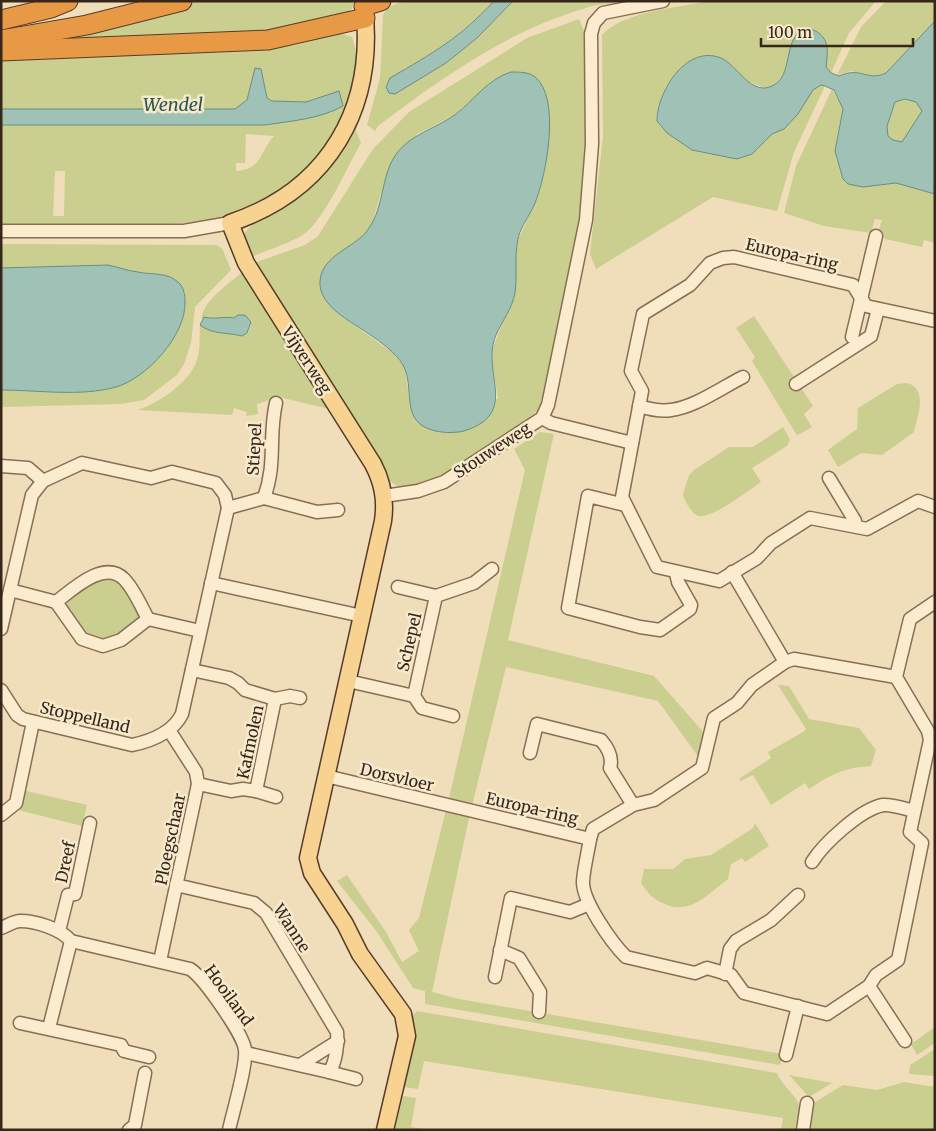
<svg xmlns="http://www.w3.org/2000/svg" width="936" height="1131" font-family="Merriweather,serif">
<style>
.green{fill:#cace8f;fill-rule:evenodd}
.water{fill:#a0c1b6;stroke:#678e83;fill-rule:evenodd}
.lines{fill:none;stroke-linecap:round;stroke-linejoin:round}
.minor-casing{stroke:#886e54;stroke-width:15}
.major-casing{stroke:#553c29;stroke-width:19}
.highway-casing{stroke:#553c29;stroke-width:21}
.minor{stroke:#fbeccf;stroke-width:12}
.major{stroke:#f7d290;stroke-width:16}
.highway{stroke:#e79945;stroke-width:19}
.labels{text-anchor:middle;dominant-baseline:central;stroke-width:5;stroke-linejoin:round;paint-order:stroke}
.street-label{font-size:16px;fill:#36271a;stroke:#f7e9cb}
.water-label{font-size:18px;font-style:italic;fill:#285752;stroke:#f7e9cb}
</style>
<rect width="100%" height="100%" fill="#f0debb"/>
<!-- green -->
<g class="green">
<polygon points="191,1 354,1 352,9 347,12 292,30 1,44 150,14"/>
<path d="M403 1H494C460 37 433 53 390 78L395 94 446 63 477 38 513 1H639C621 4 603 2 586 8 509 30 441 78 378 126L375 131 367 125 380 78 383 15 387 8Z"/>
<path d="M708 1H876L849 33 831 73 826 67 827 44 789 54C782 82 774 98 745 79 732 70 716 64 702 57 673 68 654 95 660 126L692 150 737 159 752 154 772 134 784 129 813 90 821 85 825 86 794 152 777 211 713 197 596 269 590 254 603 136 602 35C624 11 677 8 708 1Z"/>
<polygon points="886,1 935,1 935,21 886,73 871,77 851,71 837,75 861,27"/>
<path d="M579 19 584 31 585 161 580 215 572 261 540 407C531 421 449 474 432 481 425 484 413 487 406 488 394 488 388 479 382 470L251 264 305 245 318 236 373 149 409 112 527 38ZM535 77 544 92 548 146 538 195 517 243 514 295 493 347 492 361 498 399 410 407 405 367 392 352 344 318 329 303 321 288 329 261 363 236 372 224 383 186 417 134 453 116 490 83Z"/>
<path d="M340 33 352 37 358 58C355 74 353 90 347 106 331 152 288 193 243 211 203 227 157 224 115 224 77 224 39 224 1 224V125H265L332 112 339 91 306 102 272 101 267 98 260 73 255 68 247 100 235 109H1V59L260 49 296 45ZM246 134 274 136C259 152 263 169 236 171V163H245ZM55 171H65L64 216H53Z"/>
<path d="M832 89 843 109C840 125 835 139 836 154 836 161 841 166 841 174L849 184 863 187 896 183 935 194V243L924 240 922 247 885 239 883 233 878 232 882 220 875 219 871 233 824 226 784 213 796 166Z"/>
<polygon points="905,99 917,102 922,111 902,142 893,140 888,136 887,126 895,102"/>
<path d="M358 123 356 131 361 143C347 167 325 219 304 234 290 244 263 251 247 259L244 236 246 231C254 222 267 217 278 210 311 187 341 161 358 123Z"/>
<path d="M1 244 216 245 222 248 231 270 195 307 191 343 184 364 177 375 144 400 121 404 1 407V390C63 390 115 405 161 354 178 335 186 318 185 292L160 274 136 272 108 265 1 268Z"/>
<path d="M242 272 329 409 279 397 257 404 258 414 246 416 247 412 234 408 232 415 138 410C160 402 189 383 197 360 201 348 199 337 200 325 213 334 227 332 242 336L248 333 251 324 236 317 217 319 204 317 201 319C205 298 227 286 242 272Z"/>
<polygon points="754,316 813,406 804,414 812,427 798,435 796,434 752,361 755,357 736,328"/>
<path d="M907 383C929 389 917 417 914 432L882 455 861 453 838 467 828 450 857 429 858 408 897 384Z"/>
<path d="M783 427 790 440 787 446 752 468 761 482C748 491 713 518 699 516 692 515 684 500 683 494L689 475 694 470 729 447H753Z"/>
<polygon points="540,432 554,434 508,640 654,676 705,734 700,759 658,701 506,667 469,818 432,992 459,999 783,1054 780,1065 425,1004 425,991 413,988 377,932 337,881 347,875 386,932 402,962 419,951 409,930 419,918 449,798 525,470 514,449"/>
<path d="M101 577 119 580 141 612V618C126 629 105 651 85 635 76 628 70 612 63 602Z"/>
<path d="M778 685 789 686 809 719 859 728 876 750 871 766C843 768 832 774 809 789L805 783 771 805 753 775 740 781 739 779 771 758 768 752 803 732 806 729Z"/>
<polygon points="22,790 87,805 82,826 18,810"/>
<path d="M755 823 769 846 745 862 742 858 731 864 728 879C709 893 692 914 667 905 654 900 649 895 641 883L644 869H673L685 859 711 855 753 828Z"/>
<path d="M417 1011 777 1073C781 1085 799 1098 799 1106 799 1113 796 1122 795 1130H781L783 1118 424 1061 418 1089 404 1087 415 1041 412 1016Z"/>
<polygon points="935,1027 935,1043 917,1055 911,1044"/>
<polygon points="935,1049 935,1076 909,1074 910,1065"/>
<polygon points="789,1075 832,1083 809,1097"/>
<polygon points="904,1082 935,1087 935,1130 808,1130 812,1104 843,1085 877,1090"/>
<polygon points="403,1096 416,1098 411,1127 430,1130 395,1130"/>
</g>
<!-- water -->
<g class="water">
<path d="M494 1H513L477 38 446 63 395 94 389 93 386 87 390 78C433 53 460 38 494 1Z"/>
<path d="M935 21V194L896 183 863 187 848 184 843 179 835 151 843 109 834 90 825 86 821 85 813 90 798 114 784 129 772 134 752 154 737 159 692 150 667 133 657 121C657 92 686 44 721 58 738 65 751 98 774 85 795 74 781 29 811 29 830 36 828 50 826 67L831 73 839 76C862 66 866 82 886 73ZM905 99 916 102 922 111 902 142 893 140 888 136 887 126 895 102Z"/>
<path d="M255 68 261 69 267 98 272 101 306 102 339 91 343 106C320 119 291 121 265 125H1V109H235L247 100Z"/>
<path d="M511 72C518 72 528 72 534 76 562 97 546 176 535 203 531 213 524 222 520 232 513 252 518 272 515 293 512 309 502 321 496 335 480 372 521 413 464 431 455 433 445 433 436 431 398 423 416 388 403 365 396 353 381 342 369 334 352 322 318 306 320 281 322 255 354 248 367 231 382 212 381 186 390 165 403 135 433 131 456 114 474 100 488 79 511 72Z"/>
<path d="M108 265C118 267 128 271 138 272 152 275 167 272 178 282 184 287 185 295 185 302 186 335 147 378 116 387 80 397 38 390 1 390V268Z"/>
<path d="M238 315H245L251 322 247 333 242 336C227 332 213 335 200 325L204 317C215 320 223 316 234 318Z"/>
</g>
<g class="lines">
<defs>
<g id="minor">
<polyline points="1,231 184,231 230,223"/>
<polyline points="935,321 866,306 853,285 734,257 723,258 710,263 690,285 643,314 631,371 642,391 622,497 657,567 719,581 757,558 771,543 810,518 867,529 918,501 935,507"/>
<polyline points="852,337 876,236"/>
<polyline points="796,384 871,336 878,309"/>
<path d="M639 406C649 409 660 412 671 410 695 407 721 388 743 377"/>
<polyline points="542,418 551,423 632,443"/>
<polyline points="1,466 28,468 43,481"/>
<polyline points="829,478 855,521 854,525"/>
<polyline points="384,496 418,491 444,482 542,418 548,405 586,220 592,144 591,34 594,23 603,13 663,1"/>
<path d="M264 498C277 462 268 437 276 403"/>
<polyline points="625,505 588,496 568,608 640,627 660,630 690,609 691,605 678,582 676,573"/>
<polyline points="228,508 264,498 317,512 338,510"/>
<polyline points="732,572 785,662 794,659 896,677"/>
<polyline points="211,583 362,616"/>
<polyline points="398,587 436,596"/>
<path d="M10 590 56 602C72 590 104 559 124 579 134 589 141 606 148 619"/>
<polyline points="56,602 82,639 103,646 121,640 148,619 200,631"/>
<path d="M1 629 32 495 43 481 82 463 151 478 172 472 216 483 225 495 228 508 182 714C173 732 151 741 132 745L23 719 17 715 1 690"/>
<polyline points="192,670 229,678 238,683 245,690 275,699 256,791 243,789 231,791 198,784"/>
<polyline points="348,681 414,696 422,708 453,716"/>
<polyline points="414,696 436,596 474,583 492,569"/>
<polyline points="275,699 290,696 300,698"/>
<path d="M530 753 537 724 601 740C608 748 613 758 610 768L633 805"/>
<path d="M326 776 590 839C588 852 584 867 583 881 582 901 612 943 626 957L695 973 707 968 731 975 744 993 827 1014 869 986 876 975 898 960 922 843 910 832 930 740 928 731 896 677 910 619 935 602"/>
<polyline points="256,791 276,797"/>
<polyline points="1,815 16,803 33,722"/>
<polyline points="590,839 593,829 633,805 654,800 702,768 714,718 737,703 752,685 785,662"/>
<path d="M812 862C824 843 861 809 883 805 892 804 905 809 914 811"/>
<path d="M176 885 254 903 266 913 337 1032C338 1044 336 1063 329 1072L246 1053"/>
<path d="M1 928C7 926 14 921 20 921 36 921 61 929 71 941L190 969C203 977 244 1035 245 1050 247 1066 233 1111 229 1130"/>
<polyline points="59,931 68,895 75,894 90,823"/>
<polyline points="500,950 519,958 540,992 539,1012"/>
<polyline points="160,961 198,784 196,772 169,730"/>
<polyline points="725,974 730,949 736,941 771,920 798,895"/>
<polyline points="495,977 511,898 570,912 589,904"/>
<polyline points="869,986 905,1041"/>
<polyline points="20,1023 121,1045 124,1051 149,1057"/>
<polyline points="49,1028 71,941"/>
<polyline points="786,1055 798,1006"/>
<polyline points="300,1065 338,1041"/>
<polyline points="329,1072 356,1079"/>
<polyline points="129,1130 135,1125 145,1073"/>
<polyline points="803,1130 807,1103"/>
</g>
<path id="major" d="M364 6C376 108 329 190 230 223L246 263 373 464C383 483 386 500 383 521L308 858 312 873 345 924 360 954 403 1014 407 1036 385 1130"/>
<g id="highway">
<polyline points="364,6 381,1"/>
<polyline points="1,20 51,8 68,1"/>
<polyline points="1,40 87,25 182,1"/>
<polyline points="1,51 268,40 365,18"/>
</g>
</defs>
<!-- minor casing -->
<use href="#minor" class="minor-casing"/>
<!-- major casing -->
<use href="#major" class="major-casing"/>
<!-- highway casing -->
<use href="#highway" class="highway-casing"/>
<!-- minor -->
<use href="#minor" class="minor"/>
<!-- major -->
<use href="#major" class="major"/>
<!-- highway -->
<use href="#highway" class="highway"/>
</g>
<g class="labels">
<!-- street labels -->
<g class="street-label">
<text transform="translate(792 254) rotate(13)">Europa-ring</text>
<text transform="translate(307 360) rotate(57)">Vijverweg</text>
<text transform="translate(254 449) rotate(-87)">Stiepel</text>
<text transform="translate(492 450) rotate(-33)">Stouweweg</text>
<text transform="translate(409 642) rotate(-77)">Schepel</text>
<text transform="translate(85 717) rotate(13)">Stoppelland</text>
<text transform="translate(250 742) rotate(-78)">Kafmolen</text>
<text transform="translate(397 777) rotate(13)">Dorsvloer</text>
<text transform="translate(532 808) rotate(13)">Europa-ring</text>
<text transform="translate(170 839) rotate(-78)">Ploegschaar</text>
<text transform="translate(65 862) rotate(-78)">Dreef</text>
<text transform="translate(292 928) rotate(57)">Wanne</text>
<text transform="translate(229 995) rotate(54)">Hooiland</text>
</g>
<!-- water labels -->
<g class="water-label">
<text x="173" y="104">Wendel</text>
</g>
</g>
<!-- border -->
<rect width="936" height="1131" fill="none" stroke="#36271a" stroke-width="5"/>
<!-- scale -->
<path d="M761 38v8h152v-8" fill="none" stroke="#36271a" stroke-width="2.5"/>
<text x="768" y="38" font-size="15" fill="#36271a" stroke="#f7e9cb" stroke-width="4" paint-order="stroke">100 m</text>
</svg>
